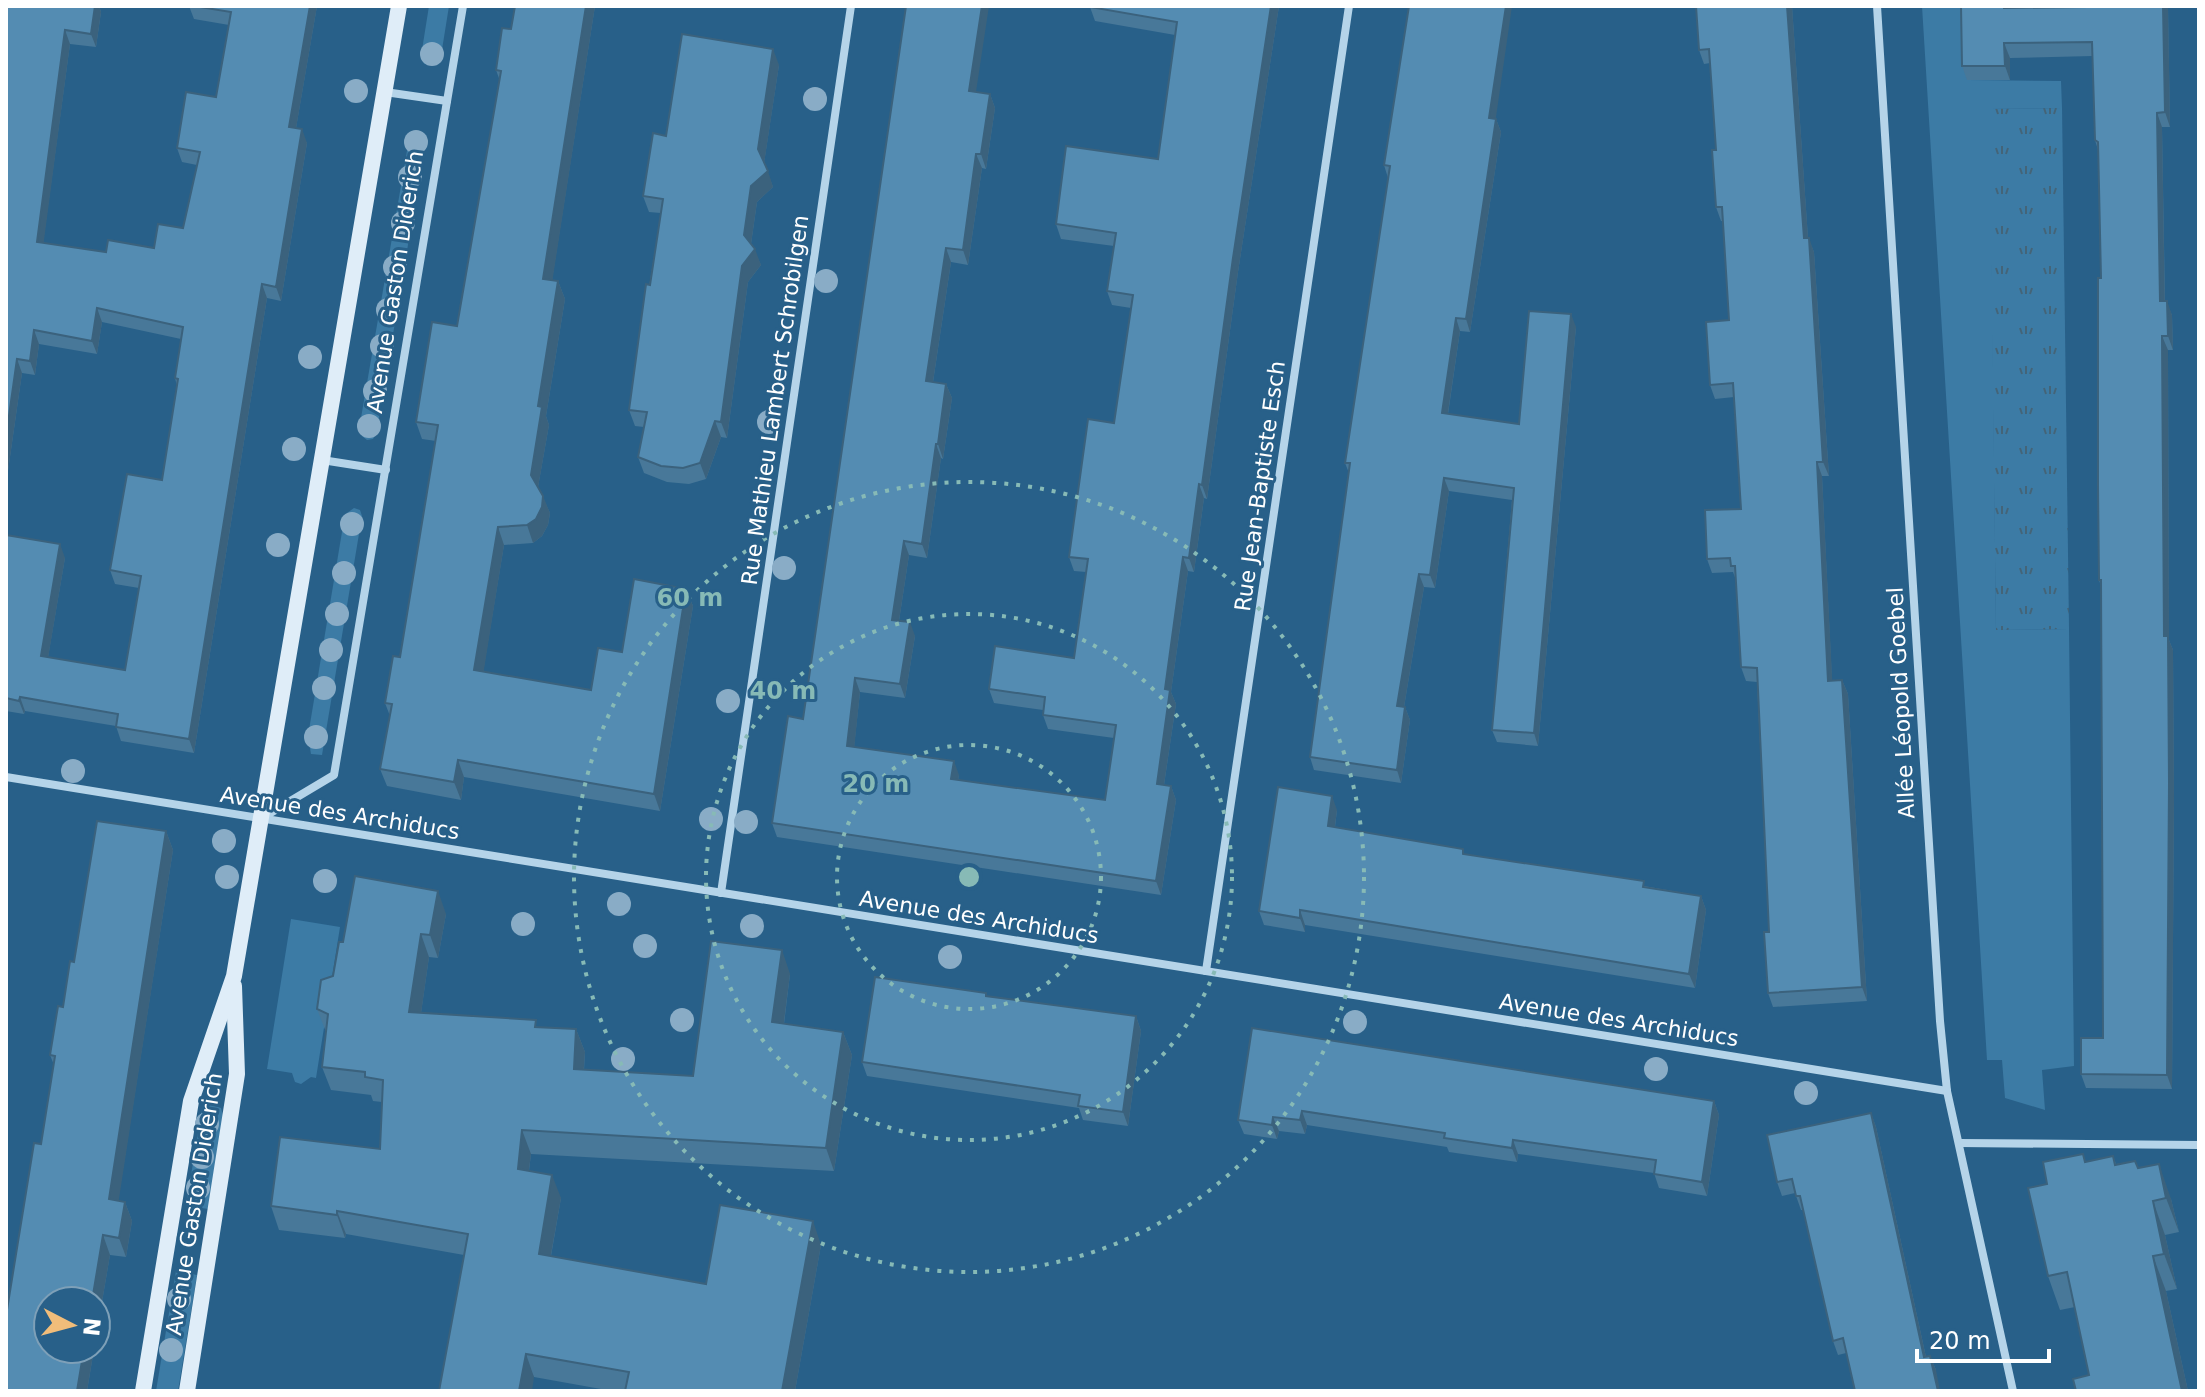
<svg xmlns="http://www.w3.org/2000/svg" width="2205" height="1397" font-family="'DejaVu Sans',sans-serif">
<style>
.green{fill:#3c7ba5}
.park{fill:url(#park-tufts)}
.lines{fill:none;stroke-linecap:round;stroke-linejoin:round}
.street{stroke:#b5d4e9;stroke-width:8}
.secondary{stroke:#dfedf8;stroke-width:16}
.tree{fill:#89acc6}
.wall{fill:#487899}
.shaded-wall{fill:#3b627d}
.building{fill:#548cb2;stroke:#3b627d;stroke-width:2}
.ring{fill:none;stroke:#87bab6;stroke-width:4;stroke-dasharray:4 8}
.labels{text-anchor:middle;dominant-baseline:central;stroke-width:6;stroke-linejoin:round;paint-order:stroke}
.street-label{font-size:22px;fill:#fff;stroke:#286089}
.centre{fill:#87bab6;stroke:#286089;stroke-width:4}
.ring-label{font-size:24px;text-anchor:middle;font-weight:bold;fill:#87bab6;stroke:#286089;stroke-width:6;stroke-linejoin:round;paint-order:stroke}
</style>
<defs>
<pattern id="park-tufts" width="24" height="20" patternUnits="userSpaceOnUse" patternTransform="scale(2)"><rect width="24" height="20" fill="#3c7ba5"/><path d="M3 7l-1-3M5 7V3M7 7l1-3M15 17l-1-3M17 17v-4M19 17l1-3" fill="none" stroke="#446478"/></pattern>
</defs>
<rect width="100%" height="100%" fill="#286089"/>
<!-- green -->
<g class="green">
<polygon points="429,6 449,6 440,62 424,64 422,50"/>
<polygon points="1922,6 1966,6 1968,80 2061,81 2062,108 1990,109 1996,630 2069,629 2074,1066 2042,1070 2045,1110 2005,1098 2002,1060 1987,1060"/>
<polygon points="416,136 421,138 422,161 377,430 373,439 367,440 362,436 361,418 407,151 410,137"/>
<polygon points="354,508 360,510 362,516 322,755 311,754 308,736 343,526 347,513"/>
<polygon points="291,919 340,927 316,1078 311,1077 301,1084 295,1082 292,1073 267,1069"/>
<polygon points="209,1104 221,1108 224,1119 209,1209 186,1206 202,1108"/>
<polygon points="176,1271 197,1275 178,1391 156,1391"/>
</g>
<!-- park -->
<polygon class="park" points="2062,108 2069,629 1996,630 1989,109"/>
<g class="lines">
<!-- street -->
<g class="street">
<polyline points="1877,6 1940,1021 1947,1091 2013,1391"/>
<polyline points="385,92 447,101"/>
<polyline points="322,460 386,470"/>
<polyline points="6,777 1947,1091"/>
<polyline points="262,818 334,775 463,6"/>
<polyline points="721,893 851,6"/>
<polyline points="1206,971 1349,6"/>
<polyline points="1959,1143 2199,1145"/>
</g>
<!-- secondary -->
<g class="secondary">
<polyline points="143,1391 191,1101 234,976 399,6"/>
<polyline points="187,1391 237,1074 234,986"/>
</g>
</g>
<!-- trees -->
<g class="tree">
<circle cx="432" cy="54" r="12"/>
<circle cx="356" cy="91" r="12"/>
<circle cx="815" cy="99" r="12"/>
<circle cx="416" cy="142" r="12"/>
<circle cx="410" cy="177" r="12"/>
<circle cx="403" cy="223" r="12"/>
<circle cx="395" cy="267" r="12"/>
<circle cx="826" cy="281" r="12"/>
<circle cx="388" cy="310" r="12"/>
<circle cx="382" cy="346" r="12"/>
<circle cx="310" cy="357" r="12"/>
<circle cx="375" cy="391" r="12"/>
<circle cx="769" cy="422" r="12"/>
<circle cx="369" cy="426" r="12"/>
<circle cx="294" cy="449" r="12"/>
<circle cx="352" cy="524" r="12"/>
<circle cx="278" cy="545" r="12"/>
<circle cx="784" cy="568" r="12"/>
<circle cx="344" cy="573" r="12"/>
<circle cx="337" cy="614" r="12"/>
<circle cx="331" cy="650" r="12"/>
<circle cx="324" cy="688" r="12"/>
<circle cx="728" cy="701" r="12"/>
<circle cx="316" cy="737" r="12"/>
<circle cx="73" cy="771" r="12"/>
<circle cx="711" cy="819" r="12"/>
<circle cx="746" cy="822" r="12"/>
<circle cx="224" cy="841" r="12"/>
<circle cx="227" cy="877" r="12"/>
<circle cx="325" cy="881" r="12"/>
<circle cx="619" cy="904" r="12"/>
<circle cx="523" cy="924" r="12"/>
<circle cx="752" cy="926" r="12"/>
<circle cx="645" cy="946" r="12"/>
<circle cx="950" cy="957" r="12"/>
<circle cx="682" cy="1020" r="12"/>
<circle cx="1355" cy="1022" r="12"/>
<circle cx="623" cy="1059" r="12"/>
<circle cx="1656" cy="1069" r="12"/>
<circle cx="1806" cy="1093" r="12"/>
<circle cx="207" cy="1124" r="12"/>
<circle cx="202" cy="1157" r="12"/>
<circle cx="198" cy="1188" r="12"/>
<circle cx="179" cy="1299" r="12"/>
<circle cx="171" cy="1350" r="12"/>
</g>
<!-- wall -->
<g class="wall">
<polygon points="6,6 99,6 101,12 96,47 70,44 43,243 106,252 154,248 183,228 197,165 182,162 177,148 216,97 229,25 194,19 189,6 317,6 296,128 307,143 281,301 267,298 194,753 121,741 116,726 25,711 24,714 6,711 6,535 65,558 48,657 125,670 139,588 115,584 110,570 162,480 177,386 175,378 181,339 102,322 97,354 39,344 35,375 22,373 6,485"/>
<polygon points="515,6 595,6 552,280 558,281 565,299 546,416 549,425 538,487 550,513 548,525 542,536 533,543 504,545 483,672 591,690 622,652 686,589 693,606 660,811 464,777 461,800 387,786 380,769 390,716 385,703 400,657 436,441 422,439 416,422 457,326 500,81 496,70 511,29"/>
<polygon points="1279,6 1238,272 1207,499 1204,498 1194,572 1188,571 1171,692 1176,704 1164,785 1171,786 1176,800 1161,895 777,837 772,823 803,719 976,92 990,94 995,108 986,169 982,168 968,265 951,262 933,382 946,384 952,398 943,459 941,458 927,558 909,555 899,621 915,636 905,698 860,692 854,747 959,775 958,780 1105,800 1114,738 1048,729 1043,715 1043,710 994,703 989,689 1074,658 1086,572 1074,571 1069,557 1114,423 1131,308 1112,305 1107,291 1114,246 1061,239 1056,224 1158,159 1175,35 1095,21 1090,7"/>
<polygon points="1792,6 1808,238 1814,252 1829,476 1822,476 1832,681 1842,680 1848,694 1867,1001 1773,1007 1768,993 1769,932 1757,682 1746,681 1741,667 1736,580 1733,572 1712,573 1707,559 1741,509 1734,397 1715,399 1710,385 1729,320 1723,221 1721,221 1716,207 1716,150 1710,63 1704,64 1699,50"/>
<polygon points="2009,6 2009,8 2168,6 2170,127 2162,127 2165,301 2172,315 2173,350 2168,350 2169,640 2173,650 2174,797 2172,1089 2086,1088 2081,1074 2103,1038 2101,586 2099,580 2101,278 2098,150 2095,140 2093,56 2010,58 2010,80 1967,80 1962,66"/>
<polygon points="779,65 764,163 773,187 757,202 751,244 761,265 748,282 727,438 721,437 706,479 689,484 667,482 644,473 638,457 644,427 635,426 629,410 661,213 649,212 643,196 666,136"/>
<polygon points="1496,119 1501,132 1470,332 1460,331 1448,414 1519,424 1576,327 1538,746 1497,742 1492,730 1512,500 1449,491 1435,588 1424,587 1404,707 1405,707 1410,720 1401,783 1314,770 1310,757 1349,473 1345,463 1388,178 1384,165"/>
<polygon points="1337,810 1335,827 1466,855 1701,896 1706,910 1695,988 1305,925 1305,932 1264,925 1259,911"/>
<polygon points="166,831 173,850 118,1201 125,1202 132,1221 126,1257 110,1255 96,1337 96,1301 94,1349 87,1391 6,1391 41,1144 54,1065 50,1055 74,962"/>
<polygon points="446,914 438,958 429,957 421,1013 539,1027 576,1029 585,1052 584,1070 693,1076 790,974 784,1024 843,1032 852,1055 834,1171 531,1154 529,1171 561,1198 551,1256 706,1284 821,1245 795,1391 612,1391 534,1377 464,1255 346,1234 345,1238 279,1230 271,1206 380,1149 382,1102 373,1101 371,1095 331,1090 322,1067 326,1032 317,1009 333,976 343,942"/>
<polygon points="988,997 1136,1016 1141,1031 1128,1126 1083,1120 1079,1108 867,1076 862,1062"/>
<polygon points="1252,1028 1714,1101 1719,1115 1707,1196 1659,1188 1654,1173 1518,1154 1517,1162 1449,1152 1447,1147 1307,1125 1305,1134 1279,1131 1277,1139 1244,1134 1238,1120"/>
<polygon points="1871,1113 1876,1127 1926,1357 1930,1356 1936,1370 1846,1353 1838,1355 1833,1341 1804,1210 1801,1210 1795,1193 1782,1196 1777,1182"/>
<polygon points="2113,1156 2116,1164 2135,1161 2138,1168 2171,1199 2179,1232 2165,1235 2177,1289 2166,1291 2188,1391 2076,1391 2089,1375 2075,1307 2060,1310 2048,1276 2047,1184 2086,1162"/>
</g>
<!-- shaded-wall -->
<g class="shaded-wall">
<polygon points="95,6 99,6 101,12 96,47 91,34"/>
<polygon points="310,6 317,6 294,140 289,127"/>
<polygon points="586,6 595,6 550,296 543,279"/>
<polygon points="982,6 989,6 974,105 969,91"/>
<polygon points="1271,6 1279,6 1238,272 1207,499 1202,485 1233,258"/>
<polygon points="1506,6 1512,6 1494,131 1489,118"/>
<polygon points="1787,6 1792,6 1809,252 1804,238"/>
<polygon points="2163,6 2168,6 2170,127 2165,112"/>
<polygon points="65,30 70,44 42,255 37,242"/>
<polygon points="2004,43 2010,58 2010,80 2005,66"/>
<polygon points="773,49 779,65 764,164 758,149"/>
<polygon points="990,94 995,108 986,169 981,154"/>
<polygon points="2157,113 2162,127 2165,315 2160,301"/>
<polygon points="1496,119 1501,132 1470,332 1466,319"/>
<polygon points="302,129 307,143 281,301 276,287"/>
<polygon points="976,154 982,168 968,265 963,250"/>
<polygon points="768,171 773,187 757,202 750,251 744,235 751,186"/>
<polygon points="1809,238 1814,252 1829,476 1823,462"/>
<polygon points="946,248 951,262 931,395 926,381"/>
<polygon points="755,249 761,265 748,282 727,438 721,422 742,266"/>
<polygon points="558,281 565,299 546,416 549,425 537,493 531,475 538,406"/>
<polygon points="262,284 267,298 194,753 189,739"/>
<polygon points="2167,301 2172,315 2173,350 2168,336"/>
<polygon points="97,308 102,322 97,354 92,341"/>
<polygon points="1571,314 1576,327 1538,746 1534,733"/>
<polygon points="1456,318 1460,331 1446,426 1442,413"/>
<polygon points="34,330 39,344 35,375 30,361"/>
<polygon points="2162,336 2168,350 2169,640 2173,650 2174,797 2172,1089 2167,1075"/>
<polygon points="17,359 22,373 6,485 6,437"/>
<polygon points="946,384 952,398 943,459 938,444"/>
<polygon points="715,421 721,437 706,479 700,463"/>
<polygon points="936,444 941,458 927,558 922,544"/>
<polygon points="1817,462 1822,476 1833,695 1828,681"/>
<polygon points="1444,478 1449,491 1435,588 1430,575"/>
<polygon points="1199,484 1204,498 1194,572 1189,558"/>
<polygon points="543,496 550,513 548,525 542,536 533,543 527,525"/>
<polygon points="498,527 504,545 481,688 474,670"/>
<polygon points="904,541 909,555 897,634 892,620"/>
<polygon points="60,544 65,558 46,670 41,656"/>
<polygon points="1183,557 1188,571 1171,692 1176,704 1162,798 1157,784 1165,689"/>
<polygon points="1419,574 1424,587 1402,719 1397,706"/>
<polygon points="686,589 693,606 660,811 654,794"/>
<polygon points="910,622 915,636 905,698 900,684"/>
<polygon points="855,678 860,692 853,760 847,746"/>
<polygon points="1842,680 1848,694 1867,1001 1862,987"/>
<polygon points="20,697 25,711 24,714 19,701"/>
<polygon points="1405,707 1410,720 1401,783 1397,770"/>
<polygon points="458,760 464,777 461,800 454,782"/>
<polygon points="954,761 959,775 956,794 951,779"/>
<polygon points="1171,786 1176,800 1161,895 1156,881"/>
<polygon points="1332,796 1337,810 1333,840 1328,826"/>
<polygon points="166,831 173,850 116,1218 109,1199"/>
<polygon points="438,891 446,914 438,958 430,935"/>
<polygon points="1701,896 1706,910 1695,988 1689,974"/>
<polygon points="1300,910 1305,925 1305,932 1300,918"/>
<polygon points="421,934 429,957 418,1035 409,1012"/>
<polygon points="782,950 790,974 781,1045 772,1022"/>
<polygon points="1136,1016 1141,1031 1128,1126 1123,1112"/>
<polygon points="576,1029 585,1052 582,1093 574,1069"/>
<polygon points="843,1032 852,1055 834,1171 826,1148"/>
<polygon points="1714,1101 1719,1115 1707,1196 1702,1182"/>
<polygon points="1302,1111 1307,1125 1305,1134 1300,1120"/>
<polygon points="1871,1113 1876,1127 1929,1371 1924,1357"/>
<polygon points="1273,1117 1279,1131 1277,1139 1272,1125"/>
<polygon points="522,1130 531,1154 526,1192 518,1169"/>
<polygon points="1513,1140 1518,1154 1517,1162 1512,1148"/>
<polygon points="2159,1164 2171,1199 2179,1232 2166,1198"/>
<polygon points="552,1175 561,1198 547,1277 539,1254"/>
<polygon points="2153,1201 2165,1235 2177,1289 2164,1254"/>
<polygon points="125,1202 132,1221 126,1257 119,1238"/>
<polygon points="337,1211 346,1234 345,1238 337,1215"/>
<polygon points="813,1221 821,1245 795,1391 782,1391"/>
<polygon points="103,1235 110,1255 96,1337 96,1301 92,1301"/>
<polygon points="2153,1256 2166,1291 2188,1391 2182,1391"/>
<polygon points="84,1349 94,1349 87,1391 77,1391"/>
<polygon points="526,1354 534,1377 532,1391 519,1391"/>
<polygon points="1930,1356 1936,1370 1940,1391 1938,1391"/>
</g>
<!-- building -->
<g class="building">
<polygon points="6,6 95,6 91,34 65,30 37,242 106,252 108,240 154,248 158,224 183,228 200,152 177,148 186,92 216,97 231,12 194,6 310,6 289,127 302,129 276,287 262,284 189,739 116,727 118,714 20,697 19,701 6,698 6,535 60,544 41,656 125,670 141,576 110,570 127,474 162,480 178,379 175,378 183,327 97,308 92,341 34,330 30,361 17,359 6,437"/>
<polygon points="515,6 586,6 543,279 558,281 538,406 542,407 531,475 543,496 542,507 536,519 527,525 498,527 474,670 591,690 598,648 622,652 634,579 686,589 654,794 458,760 454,782 380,769 392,704 385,703 393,656 400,657 438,425 416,422 432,322 457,326 501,71 496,70 502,28 511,29"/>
<polygon points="906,6 982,6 969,91 990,94 981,154 976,154 963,250 946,248 926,381 946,384 938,444 936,444 922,544 904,541 892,620 910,622 900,684 855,678 847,746 954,761 951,779 1105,800 1116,725 1043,715 1045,697 989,689 995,646 1074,658 1088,559 1069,557 1088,419 1114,423 1133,295 1107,291 1116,233 1056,224 1066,146 1158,159 1177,22 1090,7 1090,6 1271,6 1233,258 1202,485 1199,484 1189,558 1183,557 1165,689 1170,690 1157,784 1171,786 1156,881 772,823 788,716 803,719"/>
<polygon points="1409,6 1506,6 1489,118 1496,119 1466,319 1456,318 1442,413 1519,424 1529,311 1571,314 1534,733 1492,730 1514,488 1444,478 1430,575 1419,574 1397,706 1405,707 1397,770 1310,757 1350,463 1345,463 1390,166 1384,165"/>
<polygon points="1696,6 1787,6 1804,238 1809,238 1823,462 1817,462 1828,681 1842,680 1862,987 1768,993 1764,932 1769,932 1757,668 1741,667 1735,566 1731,566 1730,558 1707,559 1705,510 1741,509 1733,383 1710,385 1706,322 1729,320 1722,207 1716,207 1712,150 1716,150 1709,49 1699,50"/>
<polygon points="1961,6 2004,6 2004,8 2163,6 2165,112 2157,113 2160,301 2167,301 2168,336 2162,336 2164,636 2168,636 2169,783 2167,1075 2081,1074 2081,1038 2103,1038 2101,580 2099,580 2098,486 2098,278 2101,278 2098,142 2095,140 2092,42 2004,43 2005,66 1962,66"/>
<polygon points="682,34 773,49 758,149 768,171 751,186 744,235 755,249 742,266 721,422 715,421 700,463 683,468 661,466 638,457 647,412 629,410 646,284 650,285 663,199 643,196 653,133 666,136"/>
<polygon points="1278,787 1332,796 1328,826 1463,849 1463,854 1644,881 1643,887 1701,896 1689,974 1300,910 1300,918 1259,911"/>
<polygon points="97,821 166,831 109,1199 125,1202 119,1238 103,1235 92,1301 48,1301 48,1349 84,1349 77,1391 6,1391 6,1316 34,1143 41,1144 55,1056 50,1055 58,1006 63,1007 70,961 74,962"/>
<polygon points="355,876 438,891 430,935 421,934 409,1012 536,1020 535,1027 576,1029 574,1069 693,1076 711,941 782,950 772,1022 843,1032 826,1148 522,1130 518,1169 552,1175 539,1254 706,1284 720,1205 813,1221 782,1391 625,1391 629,1372 526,1354 519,1391 439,1391 468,1234 337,1211 337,1215 271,1206 280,1137 380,1149 383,1080 365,1077 365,1072 322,1067 328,1014 317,1009 321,980 333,976 339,942 343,942"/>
<polygon points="875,977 986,993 986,996 1136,1016 1123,1112 1078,1106 1080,1095 862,1062"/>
<polygon points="1252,1028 1714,1101 1702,1182 1654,1174 1656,1160 1513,1140 1512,1148 1444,1138 1445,1133 1302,1111 1300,1120 1273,1117 1272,1125 1238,1120"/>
<polygon points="1871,1113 1924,1357 1930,1356 1938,1391 1855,1391 1843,1338 1833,1341 1800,1196 1796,1196 1792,1179 1777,1182 1767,1135"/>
<polygon points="2083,1154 2085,1162 2113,1156 2115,1165 2135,1161 2138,1168 2159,1164 2166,1198 2153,1201 2164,1254 2153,1256 2182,1391 2076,1391 2073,1379 2089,1375 2067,1272 2048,1276 2028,1188 2047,1184 2043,1162"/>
</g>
<!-- distance rings -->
<g class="ring">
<circle cx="969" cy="877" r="132"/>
<circle cx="969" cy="877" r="263"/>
<circle cx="969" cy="877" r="395"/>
</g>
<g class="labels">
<!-- street labels -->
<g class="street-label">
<text transform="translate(395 282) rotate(-81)">Avenue Gaston Diderich</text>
<text transform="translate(775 400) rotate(-82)">Rue Mathieu Lambert Schrobilgen</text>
<text transform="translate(1260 486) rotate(-82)">Rue Jean-Baptiste Esch</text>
<text transform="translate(1901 703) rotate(-93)">Allée Léopold Goebel</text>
<text transform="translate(340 813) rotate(9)">Avenue des Archiducs</text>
<text transform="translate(979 917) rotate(9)">Avenue des Archiducs</text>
<text transform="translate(1619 1020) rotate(9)">Avenue des Archiducs</text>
<text transform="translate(194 1204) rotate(-81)">Avenue Gaston Diderich</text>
</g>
</g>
<circle cx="969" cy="877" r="12" class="centre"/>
<g class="ring-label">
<text x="690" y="606">60 m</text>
<text x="783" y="699">40 m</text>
<text x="876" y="792">20 m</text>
</g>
<!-- border -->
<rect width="2205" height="1397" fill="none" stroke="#ffffff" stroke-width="16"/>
<!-- north arrow -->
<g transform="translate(72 1325) rotate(96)"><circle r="38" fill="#286089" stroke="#7ea0b8" stroke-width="2"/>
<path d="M0-6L14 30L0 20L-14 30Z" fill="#f1bd7a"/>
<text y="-12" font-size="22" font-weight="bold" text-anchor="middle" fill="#ffffff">N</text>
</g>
<!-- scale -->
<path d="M1917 1349v12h132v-12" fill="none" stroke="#ffffff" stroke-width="4"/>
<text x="1929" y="1349" font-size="24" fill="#ffffff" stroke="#286089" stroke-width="6" paint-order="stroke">20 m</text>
</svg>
